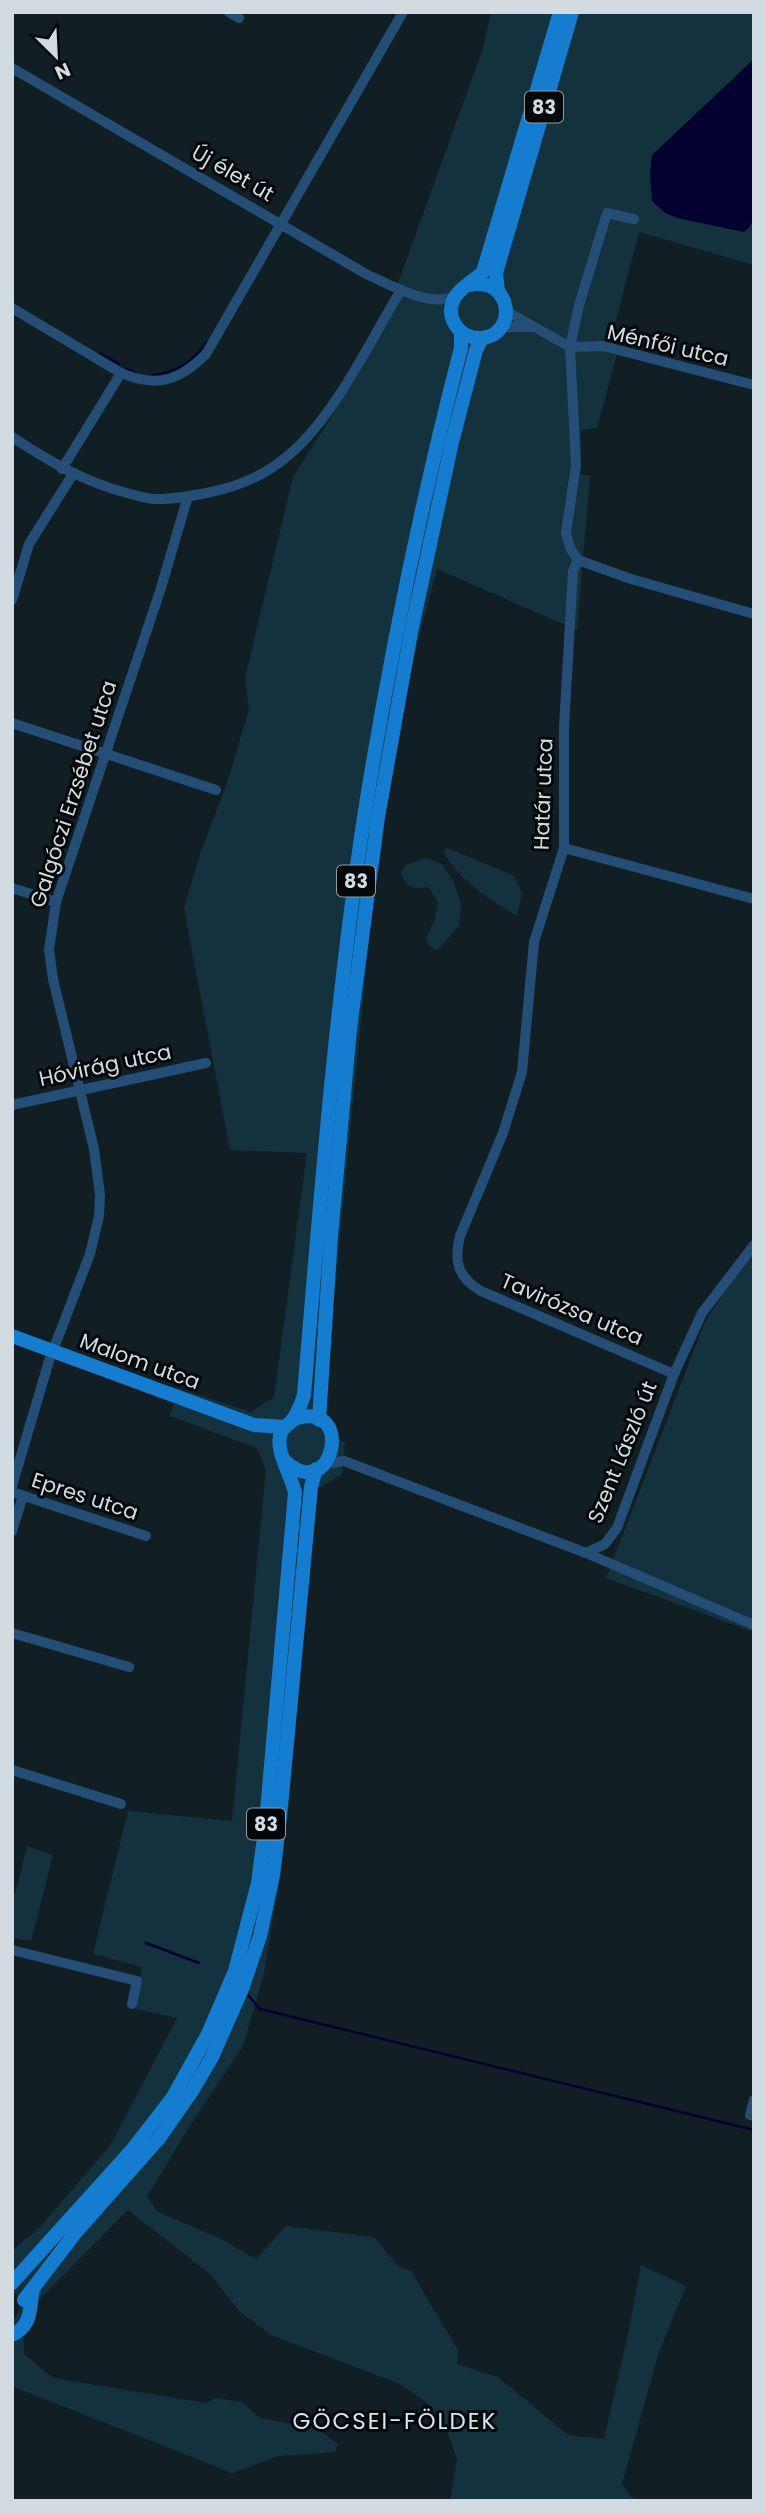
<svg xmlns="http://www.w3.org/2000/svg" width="766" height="2513" font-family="Poppins,sans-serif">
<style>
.green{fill:#13323e}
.water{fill:#040030}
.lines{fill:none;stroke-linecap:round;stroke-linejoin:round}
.stream{stroke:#040030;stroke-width:2.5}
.minor{stroke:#244e76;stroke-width:10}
.major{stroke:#147dd0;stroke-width:14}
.labels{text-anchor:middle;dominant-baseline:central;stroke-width:6;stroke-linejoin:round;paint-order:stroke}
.shield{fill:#04080a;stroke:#949c9f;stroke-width:2}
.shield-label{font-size:19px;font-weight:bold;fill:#d2dbdf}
.street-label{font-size:21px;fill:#d2dbdf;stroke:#04080a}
.neighbourhood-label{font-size:23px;letter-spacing:2px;fill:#d4e6ef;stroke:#04080a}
</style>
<rect width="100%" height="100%" fill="#111f25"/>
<!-- green -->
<g class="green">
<path d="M491 12H754V265L639 232 608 350 617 354 597 428 581 430 580 474 590 476 577 630 437 569 408 679 381 817 322 1419 345 1444 342 1474 311 1493 298 1702 282 1865 264 1973 243 2046 187 2130 147 2197 158 2212 221 2239 256 2259 286 2226 374 2237 399 2267 411 2271 458 2350 457 2364 498 2377 568 2435 604 2439 629 2330 641 2265 686 2286 658 2355 622 2484 631 2497 642 2501H450L457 2459 443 2419 427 2403 400 2384 271 2335 240 2312 210 2274 128 2210 23 2316 24 2354 53 2378 205 2403 216 2398 241 2402 261 2418 318 2429 338 2444 335 2452 278 2456 232 2473 12 2386V2321C22 2312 23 2297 12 2291V2251L39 2228 110 2146 177 2018 136 2009 142 1967 93 1954 128 1811 232 1821 266 1470 257 1448 170 1416 178 1388 251 1412 274 1397 307 1153 230 1150 184 909 201 851 226 786 249 710 245 678 293 477 363 367 401 275 483 48Z"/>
<path d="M447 848 514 876 522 893 517 916C488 897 460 882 443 851Z"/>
<path d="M424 858 442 864 453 881 461 905 459 926 437 950 429 946 426 938 434 922 438 902 428 887C414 890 406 887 401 873L406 865Z"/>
<polygon points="754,1253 754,1632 606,1578 705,1322 738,1270"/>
<polygon points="27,1846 53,1855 31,1941 12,1938 12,1894 15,1894"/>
</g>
<!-- water -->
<polygon class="water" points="754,59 754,219 749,228 744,232 677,218 665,213 652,201 650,174 652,155"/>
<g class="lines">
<!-- stream -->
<g class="stream">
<polyline points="100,353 119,364"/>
<polyline points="127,369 135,373"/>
<path d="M152 375C175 373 194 362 207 342"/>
<polyline points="146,1943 199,1963"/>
<polyline points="248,1995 260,2009 754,2130"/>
</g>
<!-- minor -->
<g class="minor">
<polyline points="229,12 239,18"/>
<path d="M12 68 366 274C391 285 426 307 455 297"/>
<path d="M634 219 607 213 579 305 570 347 576 465 566 533 570 548 578 560 573 571 564 727V848L534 942 522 1072 503 1133 460 1236C454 1261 457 1277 481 1291L674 1374"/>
<path d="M12 308 121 373C157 388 179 381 206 354L403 12"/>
<polyline points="506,311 570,347 603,346 754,385"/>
<polyline points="501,327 533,327"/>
<path d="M12 437C49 461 84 482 127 493 135 495 144 498 153 499 172 500 192 496 211 492 240 486 269 473 291 453 336 414 370 341 401 290"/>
<polyline points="62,469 121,373"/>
<polyline points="578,560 631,579 754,614"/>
<polyline points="12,600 29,544 73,474"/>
<polyline points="12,723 216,790"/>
<polyline points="564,848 754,899"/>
<polyline points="12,888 56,902"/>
<polyline points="12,1105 206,1063"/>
<polyline points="325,1464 344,1461 586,1553 754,1625"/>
<polyline points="12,1486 49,1361 90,1254 99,1216 100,1195 94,1149 53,979 49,950 56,902 161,588 188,496"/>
<polyline points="12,1492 146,1536"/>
<polyline points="12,1531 23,1496"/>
<polyline points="586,1553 605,1544 617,1528 674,1374 702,1313 754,1245"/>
<polyline points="12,1633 129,1667"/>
<polyline points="12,1770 121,1804"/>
<polyline points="12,1950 137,1981 132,2004"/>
<polyline points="754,2100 750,2115 754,2116"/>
</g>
<!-- major -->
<g class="major">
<path d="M470 285C512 276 519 335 481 338 460 339 443 317 455 297 461 287 475 280 483 272L560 12"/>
<polyline points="498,291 496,273 572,12"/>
<polyline points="12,1336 254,1425 285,1427"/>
<polyline points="319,1420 331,1236 350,1029 378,817 411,632 452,442 476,350 482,338"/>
<path d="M285 1461C334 1507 357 1395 292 1420"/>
<path d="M12 2283 132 2150 173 2097 208 2034 235 1971 258 1883 266 1822 295 1493C291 1474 274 1449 281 1433 283 1427 288 1425 292 1421 298 1413 301 1404 304 1395 320 1202 335 1009 364 817 389 660 421 502 461 348V332"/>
<polyline points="24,2300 76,2232 160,2137 192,2091 212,2057 242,1989 260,1936 273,1875 280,1817 311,1487 316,1469"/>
<path d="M12 2335C33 2325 29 2308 33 2289"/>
</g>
</g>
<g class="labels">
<!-- shield labels -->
<g class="shield">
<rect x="525" y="91.5" width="38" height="31" rx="5"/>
<rect x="337" y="865.5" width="38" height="31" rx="5"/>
<rect x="247" y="1808.5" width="38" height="31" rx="5"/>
</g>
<g class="shield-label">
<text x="544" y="107">83</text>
<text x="356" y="881">83</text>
<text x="266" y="1824">83</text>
</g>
<!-- street labels -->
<g class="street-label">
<text transform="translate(233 173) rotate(30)">Új élet út</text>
<text transform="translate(668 345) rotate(13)">Ménfői utca</text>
<text transform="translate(73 794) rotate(-72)">Galgóczi Erzsébet utca</text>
<text transform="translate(543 794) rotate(-88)">Határ utca</text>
<text transform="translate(105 1065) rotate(-12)">Hóvirág utca</text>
<text transform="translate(572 1309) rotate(23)">Tavirózsa utca</text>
<text transform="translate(140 1361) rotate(20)">Malom utca</text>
<text transform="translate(622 1452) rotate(-68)">Szent László út</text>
<text transform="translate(85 1496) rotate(18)">Epres utca</text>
</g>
<!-- neighbourhood labels -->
<g class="neighbourhood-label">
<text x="395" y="2421">GÖCSEI-FÖLDEK</text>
</g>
</g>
<!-- border -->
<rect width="766" height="2513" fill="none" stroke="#d2dbdf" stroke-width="28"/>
<!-- north arrow -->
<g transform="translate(56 56) rotate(156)" stroke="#04080a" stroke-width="5" paint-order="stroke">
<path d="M0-5L12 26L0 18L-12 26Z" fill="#d2dbdf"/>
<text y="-10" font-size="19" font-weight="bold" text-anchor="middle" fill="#d2dbdf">N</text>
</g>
</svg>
